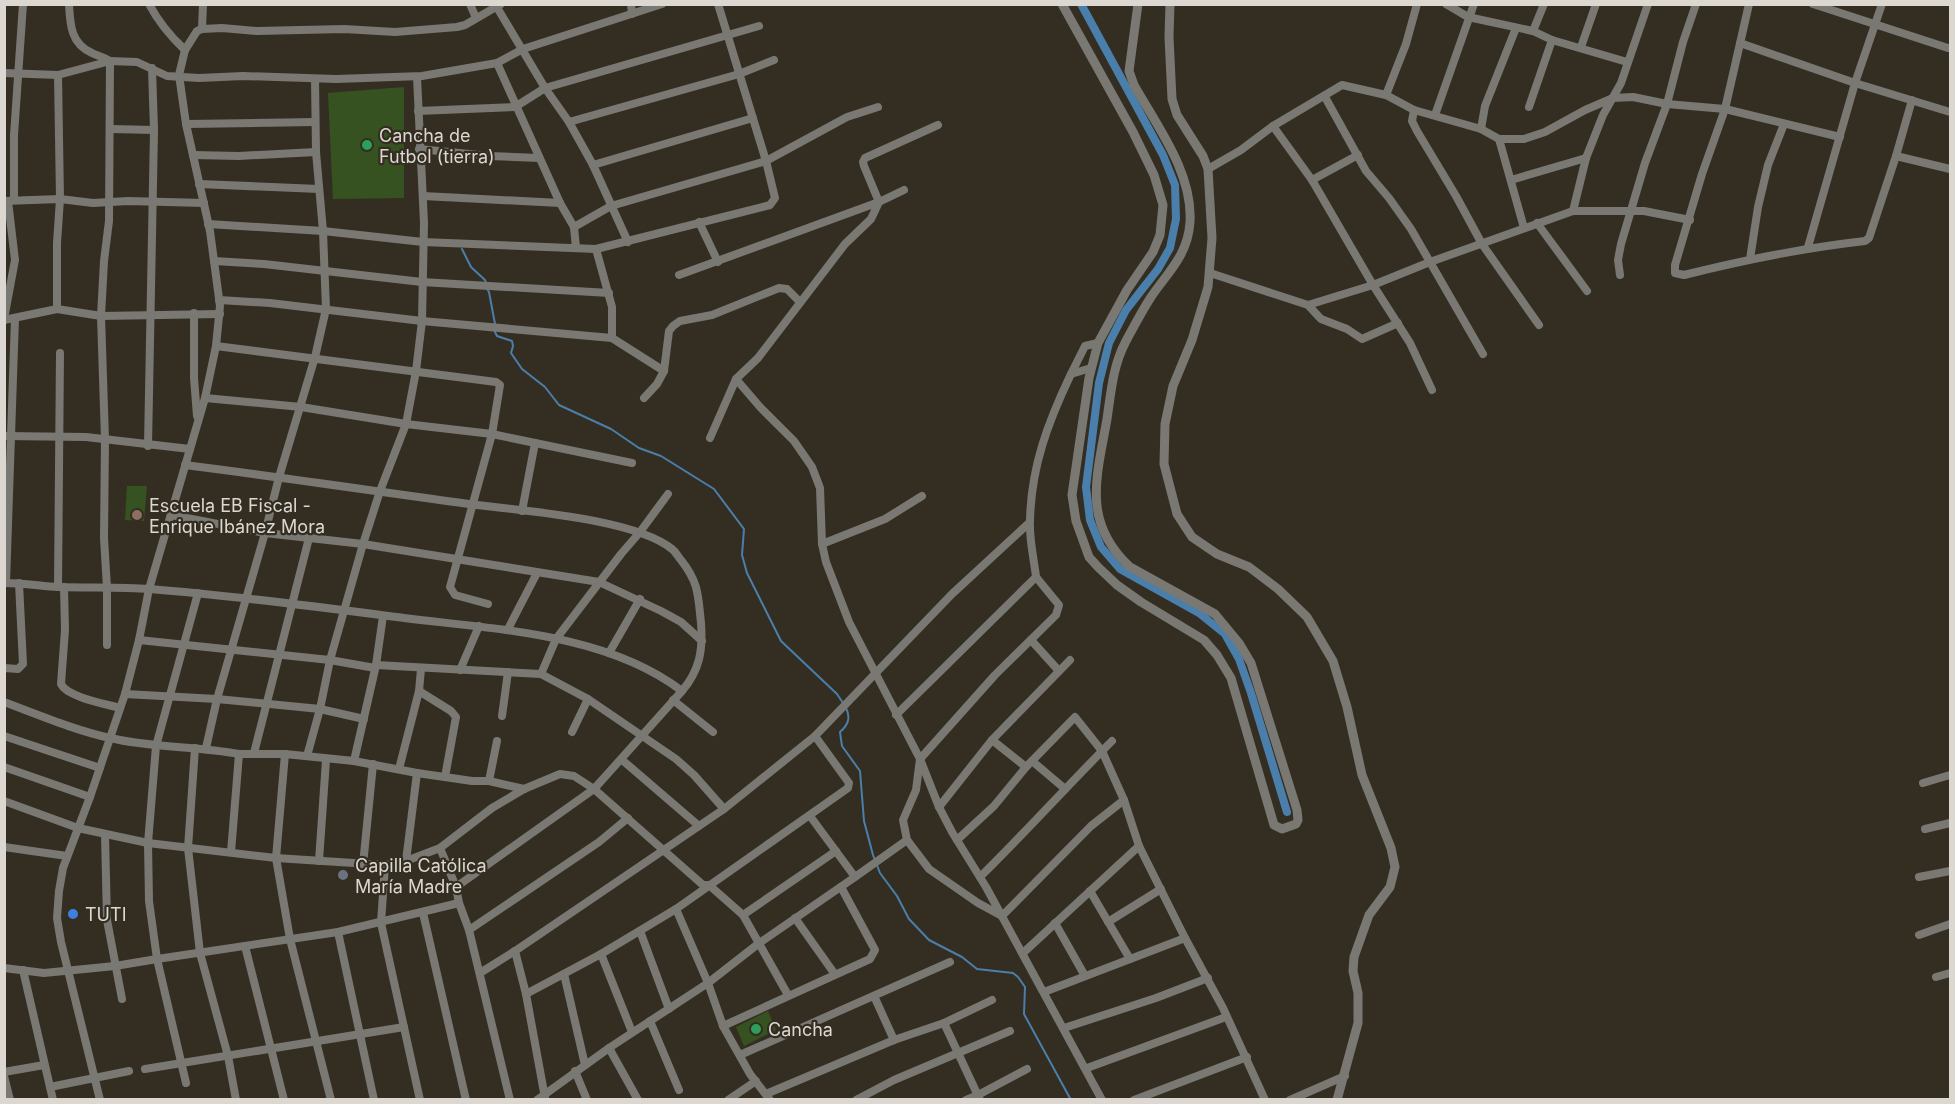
<svg xmlns="http://www.w3.org/2000/svg" width="1955" height="1104" font-family="Inter,sans-serif">
<style>
.green{fill:#375221}
.lines{fill:none;stroke-linecap:round;stroke-linejoin:round}
.stream{stroke:#4a7fab;stroke-width:2}
.canal{stroke:#4a7fab;stroke-width:8}
.minor{stroke:#7a7872;stroke-width:8}
.tertiary{stroke:#7a7872;stroke-width:9}
.leisure-dot{fill:#2e9e5b;stroke:#342e22;stroke-width:2}
.education-dot{fill:#8d6e63;stroke:#342e22;stroke-width:2}
.worship-dot{fill:#6b7280;stroke:#342e22;stroke-width:2}
.shop-dot{fill:#3f7fe0;stroke:#342e22;stroke-width:2}
.labels{text-anchor:middle;dominant-baseline:central;stroke-width:4.5;stroke-linejoin:round;paint-order:stroke}
.poi-label{font-size:18px;fill:#dcd8d1;stroke:#342e22;text-anchor:start}
</style>
<rect width="100%" height="100%" fill="#342e22"/>
<!-- green -->
<g class="green">
<polygon points="404,87 404,198 333,199 328,93"/>
<polygon points="127,486 147,486 144,521 125,520"/>
<polygon points="768,1011 776,1030 744,1046 736,1027"/>
</g>
<g class="lines">
<!-- stream -->
<g class="stream">
<polyline points="462,249 471,267 485,280 486,283"/>
<polyline points="487,289 489,292 495,324"/>
<polyline points="494,330 497,336 512,341 513,346 511,353 522,369 545,387 559,405 611,429 639,448 661,456 714,489 744,529 742,555 747,573 781,641 837,694 843,703"/>
<path d="M846 708C851 718 848 725 840 732L842 746 860 771 864 821 873 855 880 873 897 896 909 919 929 940 962 957 977 969 1013 973 1018 977 1025 987 1024 1014 1071 1100"/>
</g>
<!-- canal -->
<polyline class="canal" points="1081,4 1163,155 1175,185 1176,219 1170,248 1158,269 1126,310 1109,343 1099,383 1086,487 1090,520 1101,547 1120,569 1199,613 1225,634 1239,659 1251,693 1287,812"/>
<!-- minor -->
<g class="minor">
<path d="M69 4C70 25 71 44 92 53 98 56 104 57 110 61L109 221 104 261 101 316 105 439 104 538 107 588V645"/>
<path d="M149 4C159 23 170 36 185 50"/>
<polyline points="470,4 476,18"/>
<polyline points="495,4 545,88 569,122 593,165 628,242"/>
<polyline points="631,4 632,14"/>
<polyline points="1446,4 1468,17 1533,31 1552,40 1627,62"/>
<path d="M1749 4 1725 109 1702 174 1675 265V273L1684 275C1744 260 1803 248 1865 241L1869 238 1896 156 1912 100"/>
<polyline points="1813,4 1948,48"/>
<polyline points="202,29 222,28 257,31 344,29 395,32 457,27 465,25 501,4"/>
<polyline points="1533,31 1544,4"/>
<polyline points="1740,43 1855,83 1950,112"/>
<polyline points="1581,47 1596,4"/>
<polyline points="497,63 560,203 574,227 576,248"/>
<polyline points="4,73 58,75 110,61 137,62 167,76 199,78 243,76 336,79 422,76 497,63 523,49 662,4"/>
<polyline points="1386,95 1406,44 1417,4"/>
<polyline points="1325,97 1366,171 1389,198 1411,229 1483,354"/>
<polyline points="1529,107 1552,40"/>
<polyline points="1414,110 1412,121 1417,131 1456,196 1482,244 1539,325"/>
<polyline points="418,111 515,107 545,88 759,26"/>
<polyline points="1435,115 1474,4"/>
<polyline points="569,122 739,74 774,60"/>
<polyline points="186,124 315,122"/>
<polyline points="1273,126 1312,180 1373,285 1410,343 1432,390"/>
<polyline points="111,129 154,130"/>
<polyline points="1481,129 1485,106 1516,28"/>
<polyline points="1499,139 1524,228"/>
<polyline points="419,149 489,156 539,158"/>
<polyline points="193,155 239,156 316,152"/>
<polyline points="1896,156 1950,169"/>
<polyline points="593,165 753,118"/>
<polyline points="1208,169 1241,150 1273,126 1342,85 1386,95 1414,110 1481,129 1499,139 1524,139 1545,132 1585,110 1613,98 1633,97 1667,104 1725,109 1840,137"/>
<polyline points="1312,180 1358,155"/>
<polyline points="1511,180 1586,158"/>
<polyline points="199,184 319,189"/>
<polyline points="423,196 560,203"/>
<polyline points="14,200 14,135 23,4"/>
<polyline points="4,201 60,199 93,203 128,201 204,203"/>
<polyline points="1573,211 1586,158 1603,115 1621,83 1648,4"/>
<polyline points="699,222 718,262"/>
<polyline points="1537,223 1587,291"/>
<polyline points="208,224 323,231 423,242 596,249 770,205 775,198 766,161 718,4"/>
<polyline points="574,227 611,206 766,161 847,117 878,107"/>
<polyline points="1808,247 1855,83 1882,4"/>
<polyline points="596,249 612,307 612,338 664,371"/>
<polyline points="1750,259 1758,207 1768,165 1784,124"/>
<polyline points="214,261 264,264 422,282 609,293"/>
<polyline points="1210,273 1308,305 1373,285 1430,262 1573,211 1644,211 1690,220"/>
<polyline points="679,275 879,202 864,166 863,162 865,158 938,125"/>
<polyline points="1620,275 1618,260 1621,244 1645,163 1667,104 1683,42 1696,4"/>
<polyline points="219,300 270,303 422,321 612,338"/>
<polyline points="1308,305 1321,319 1347,329 1362,339 1398,323"/>
<polyline points="57,309 57,243 60,199 58,75"/>
<polyline points="194,313 194,378 197,416"/>
<polyline points="4,319 15,260 8,201"/>
<polyline points="4,320 57,309 101,316 220,314"/>
<polyline points="216,346 496,382 500,385 492,434 450,587 455,595 488,604"/>
<polyline points="1071,374 1085,346 1098,343"/>
<polyline points="736,379 760,407 794,441 812,467 820,488 822,544 826,562 849,622 920,759 939,807 952,832 986,887 1102,1100"/>
<polyline points="205,398 301,407 406,424 492,434 632,463"/>
<polyline points="644,398 657,384 664,371 669,331 673,326 680,321 712,315 779,288 787,289 800,302"/>
<polyline points="4,436 86,437 190,449"/>
<polyline points="710,438 736,379 758,358 845,244 871,219 879,202 904,190"/>
<polyline points="148,446 154,130 152,68"/>
<polyline points="522,511 535,443"/>
<polyline points="171,515 265,533 363,544 599,582 661,611 681,622 702,641"/>
<polyline points="822,544 885,519 922,496"/>
<polyline points="1036,577 1059,605 1056,615 995,675 920,759 916,790 903,820 907,840 929,869 978,903 1002,916 1091,826 1124,800"/>
<path d="M4 583C23 583 41 586 59 587 89 588 120 587 150 589 227 595 304 605 381 615 478 629 601 629 682 691 700 670 703 650 701 623 698 595 699 583 681 560 678 557 676 552 672 549 633 518 521 511 469 504 374 491 280 477 185 465"/>
<polyline points="6,583 15,318"/>
<polyline points="58,587 60,353"/>
<path d="M64 587 65 630 61 684C67 697 106 704 120 708"/>
<polyline points="508,629 537,573"/>
<polyline points="139,640 330,660 375,668"/>
<polyline points="1031,640 1059,671"/>
<polyline points="609,653 640,599"/>
<polyline points="376,665 541,674 588,699 676,759 694,775 724,809"/>
<polyline points="4,668 18,669 23,664 19,583"/>
<polyline points="460,670 479,626"/>
<polyline points="541,674 556,639 621,554 640,532 668,494"/>
<polyline points="419,691 451,711 456,717 445,777"/>
<polyline points="125,694 217,699 320,709 364,719"/>
<polyline points="673,700 713,732"/>
<path d="M4 702C39 715 74 730 110 738 152 748 196 746 239 754"/>
<path d="M896 715 1036 577C1034 559 1029 539 1030 521 1031 467 1048 422 1071 374L1091 368"/>
<polyline points="502,716 508,672"/>
<polyline points="572,732 588,699"/>
<polyline points="4,736 100,768"/>
<polyline points="992,740 1026,767"/>
<polyline points="195,748 188,848 200,953 228,1056 236,1100"/>
<polyline points="206,748 217,699 265,533 279,477 315,357 326,309 323,231 316,152 315,79"/>
<polyline points="254,753 309,538"/>
<polyline points="307,756 320,709 330,660 363,544 380,491 406,424 416,371 422,321 424,223 417,77"/>
<polyline points="621,759 699,826"/>
<polyline points="354,761 376,665 383,616"/>
<polyline points="1032,761 1064,788"/>
<polyline points="4,767 90,797"/>
<polyline points="399,769 419,691 421,669"/>
<polyline points="489,781 497,741"/>
<polyline points="1923,783 1950,775"/>
<polyline points="4,801 78,828 148,843 276,858 385,865 406,861 440,848 492,808 524,789 560,774 574,776 594,789 703,885 709,885 743,915 788,995"/>
<polyline points="939,807 992,740 1070,660"/>
<polyline points="1925,829 1950,823"/>
<polyline points="105,835 107,920 122,999"/>
<polyline points="957,840 994,806 1026,767 1075,717 1102,751 1124,800 1139,846 1185,938 1223,1008 1265,1100"/>
<polyline points="4,847 67,856"/>
<polyline points="440,848 456,887 459,903 469,930 510,1100"/>
<polyline points="231,852 239,754 285,754"/>
<polyline points="319,861 326,760"/>
<polyline points="406,861 417,773"/>
<polyline points="363,865 373,764"/>
<polyline points="385,865 381,923 420,1100"/>
<polyline points="855,877 907,840"/>
<path d="M980 877C1025 833 1067 786 1112 741"/>
<polyline points="1919,877 1950,871"/>
<polyline points="456,887 594,789 682,691"/>
<polyline points="1090,891 1130,959"/>
<polyline points="676,909 708,983 723,1026 750,1074 770,1100"/>
<polyline points="423,913 466,1100"/>
<polyline points="743,915 836,851"/>
<polyline points="795,918 834,973"/>
<polyline points="1108,922 1161,889"/>
<polyline points="1055,923 1085,976"/>
<polyline points="469,930 599,842 628,818"/>
<polyline points="640,931 669,1009"/>
<polyline points="338,932 374,1100"/>
<polyline points="1919,935 1950,924"/>
<polyline points="245,946 284,1100"/>
<polyline points="515,951 526,994 545,1098"/>
<polyline points="1023,953 1139,846"/>
<polyline points="601,954 632,1032"/>
<polyline points="4,968 44,973 115,966 157,959 149,901 148,843 156,746 198,593"/>
<polyline points="23,970 53,1100"/>
<polyline points="480,973 515,951 724,809 815,736 952,594 1029,523"/>
<polyline points="564,974 585,1065"/>
<polyline points="1936,977 1950,973"/>
<polyline points="1044,992 1185,938"/>
<polyline points="526,994 601,954 676,909 848,788 849,783 815,736"/>
<polyline points="874,996 894,1040"/>
<polyline points="650,1021 679,1090"/>
<polyline points="944,1023 980,1100"/>
<polyline points="723,1026 870,959 875,950 841,887"/>
<polyline points="1064,1028 1156,998 1208,978"/>
<polyline points="609,1048 638,1100"/>
<polyline points="740,1055 950,962"/>
<polyline points="1087,1068 1226,1017"/>
<polyline points="145,1069 404,1027"/>
<polyline points="575,1071 587,1100"/>
<polyline points="4,1072 44,1065"/>
<polyline points="4,1076 10,1100"/>
<polyline points="186,1083 157,959 338,932 459,903"/>
<polyline points="50,1087 129,1071"/>
<polyline points="766,1094 894,1040 944,1023 992,1000"/>
<polyline points="100,1100 61,942 57,918 59,891 63,868 90,797 125,694 139,640 149,589 205,398 216,346 220,306 210,231 186,124 179,75 185,50 197,31 202,29 203,4"/>
<polyline points="331,1100 290,939 276,858 285,754 354,761 417,773 472,781 489,781 524,789"/>
<polyline points="537,1100 609,1048 708,983 758,944 855,877 810,816"/>
<polyline points="728,1100 756,1081"/>
<polyline points="856,1100 894,1080 1010,1031"/>
<polyline points="966,1100 978,1095 1027,1069"/>
<polyline points="1134,1100 1247,1057"/>
<polyline points="1290,1100 1345,1076"/>
</g>
<!-- tertiary -->
<g class="tertiary">
<path d="M1062 4 1133 132 1154 175 1163 205 1160 235 1153 252 1127 290 1098 343 1089 378 1072 495 1076 521 1089 557 1098 567 1117 585 1141 602 1204 640 1217 655 1231 678 1274 825 1282 829 1296 824 1298 820 1297 810 1251 663 1239 643 1215 614 1130 567C1081 522 1097 476 1107 419 1111 392 1113 365 1126 341 1134 326 1142 311 1151 297 1168 272 1188 255 1190 222 1193 173 1157 126 1134 85L1129 71 1138 4"/>
<polyline points="1170,4 1169,37 1172,99 1177,115 1203,156 1208,169 1212,238 1208,287 1192,340 1173,386 1165,424 1164,464 1177,514 1192,537 1217,554 1249,567 1278,589 1307,617 1333,661 1347,707 1362,775 1391,848 1395,867 1390,887 1369,915 1354,957 1353,971 1358,993 1358,1023 1337,1100"/>
</g>
</g>
<!-- markers -->
<g class="leisure-dot">
<circle cx="367" cy="145" r="6"/>
<circle cx="756" cy="1029" r="6"/>
</g>
<circle class="education-dot" cx="137" cy="515" r="6"/>
<circle class="worship-dot" cx="343" cy="875" r="6"/>
<circle class="shop-dot" cx="73" cy="914" r="6"/>
<g class="labels">
<!-- poi labels -->
<g class="poi-label">
<text x="379" y="135">Cancha de<tspan x="379" dy="21">Futbol (tierra)</tspan></text>
<text x="149" y="505">Escuela EB Fiscal -<tspan x="149" dy="21">Enrique Ibánez Mora</tspan></text>
<text x="355" y="865">Capilla Católica<tspan x="355" dy="21">María Madre</tspan></text>
<text x="85" y="914">TUTI</text>
<text x="768" y="1029">Cancha</text>
</g>
</g>
<!-- border -->
<rect width="1955" height="1104" fill="none" stroke="#dcd8d1" stroke-width="12"/>
</svg>
